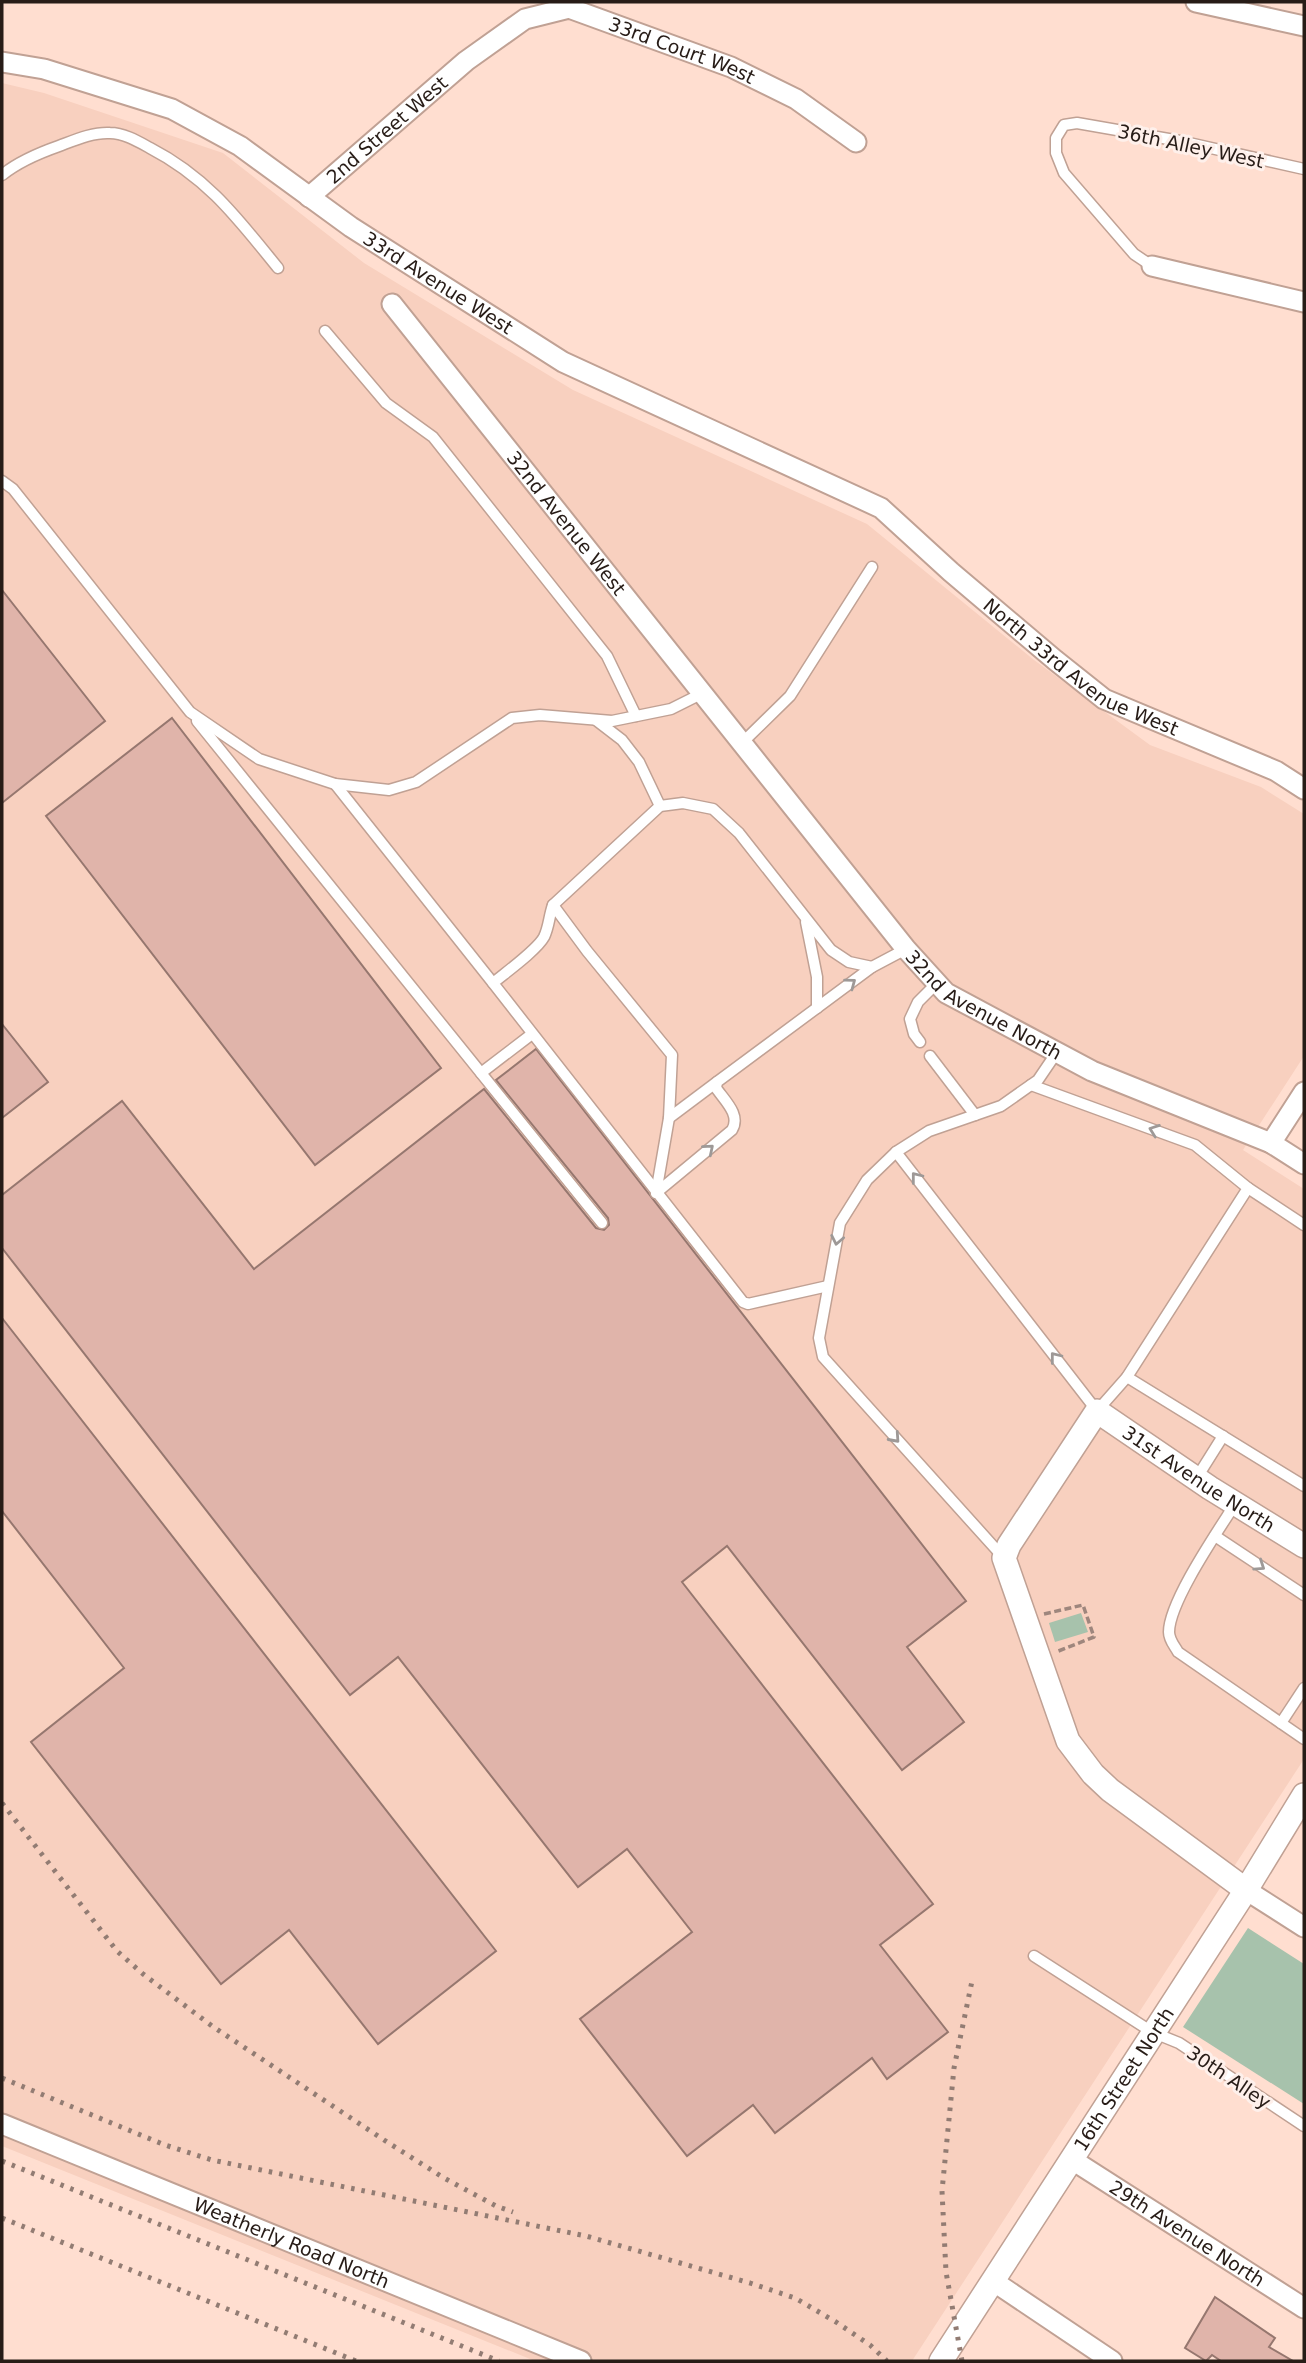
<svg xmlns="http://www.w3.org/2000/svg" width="1306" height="2363" font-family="'DejaVu Sans',sans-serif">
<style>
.built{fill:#f8d0bf}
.green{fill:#a7c2ac}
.building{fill:#e0b4aa;stroke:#96776f;stroke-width:2}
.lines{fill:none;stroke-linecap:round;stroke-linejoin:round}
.service-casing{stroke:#c0a194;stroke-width:13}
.minor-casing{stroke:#c0a194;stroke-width:23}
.tertiary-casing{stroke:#c0a194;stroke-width:26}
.path{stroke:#9e867d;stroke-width:3.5;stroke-dasharray:7 3.5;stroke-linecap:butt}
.service{stroke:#fff;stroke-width:10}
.minor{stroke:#fff;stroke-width:19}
.tertiary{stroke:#fff;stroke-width:23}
.rail{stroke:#927c73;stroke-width:5;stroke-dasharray:3.5 7;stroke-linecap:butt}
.oneway{stroke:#9e9997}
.labels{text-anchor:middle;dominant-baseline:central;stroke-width:6;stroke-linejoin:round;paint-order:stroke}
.street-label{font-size:19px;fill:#271c17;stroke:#fef0eb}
</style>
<rect width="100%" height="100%" fill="#ffded0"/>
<!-- built -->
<polygon class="built" points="2,83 44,93 223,153 364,263 573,390 867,524 1034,660 1150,745 1261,787 1304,814 1304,1056 1243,1150 1304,1189 1304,1759 912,2361 535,2361 2,2146"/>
<!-- green -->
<g class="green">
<polygon points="1081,1613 1088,1632 1055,1642 1049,1623"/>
<polygon points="1248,1928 1304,1964 1304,2104 1183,2027"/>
</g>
<!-- building -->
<g class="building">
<polygon points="2,590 105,721 2,803"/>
<polygon points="172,718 441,1068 315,1165 46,816"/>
<polygon points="2,1024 48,1082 2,1118"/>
<polygon points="536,1049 966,1601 907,1647 964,1722 902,1770 727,1546 682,1582 933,1904 880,1945 948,2032 887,2079 872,2058 775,2133 753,2105 687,2156 580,2019 692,1932 627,1849 578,1887 398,1657 350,1695 2,1248 2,1195 122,1101 254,1269 484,1089 596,1228 604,1230 609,1225 608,1218 496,1080"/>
<polygon points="2,1318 496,1951 378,2044 289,1930 221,1984 31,1742 124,1668 2,1511"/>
<polygon points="1215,2297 1275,2338 1269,2347 1293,2361 1221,2361 1212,2355 1206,2361 1185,2348"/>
</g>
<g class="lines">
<defs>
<g id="service">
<path d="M2 175C18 162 39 153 59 146 75 140 93 132 110 133 124 133 139 142 150 148 208 178 238 219 278 268"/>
<polyline points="1152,266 1134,254 1064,173 1056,153 1056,138 1064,125 1077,123 1180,141 1304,169"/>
<polyline points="325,331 386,403 433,437 607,656 636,716"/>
<polyline points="2,481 13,489 190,712 259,759 335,784 389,790 416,782 512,718 540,715 612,721 671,709 703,693"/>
<polyline points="596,720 622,740 639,762 660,806"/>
<polyline points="197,721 602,1223"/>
<polyline points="743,742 790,696 872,567"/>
<polyline points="335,784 493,983"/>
<polyline points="553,905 587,951 672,1055 669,1118 656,1193"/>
<polyline points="806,922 817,977 817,1008"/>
<polyline points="920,1042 914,1034 910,1019 918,1002 937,983"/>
<polyline points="930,1056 975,1115"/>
<polyline points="481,1073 532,1034"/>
<polyline points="669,1118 717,1082"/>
<polyline points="896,1152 1097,1411 1127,1377 1248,1188 1195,1145 1031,1085"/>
<polyline points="1248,1188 1304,1225"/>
<path d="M656 1193 732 1130C741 1115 725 1101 716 1088L717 1082 872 967 906 949"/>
<path d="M828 1286 748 1304 743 1302 493 983C505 973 537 950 544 937 549 927 549 916 553 905L660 806 683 803 713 809 739 833 831 950 849 962 872 967"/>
<polyline points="1127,1377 1304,1486"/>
<polyline points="1196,1479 1223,1436"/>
<path d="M1235 1504C1218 1531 1169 1602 1169 1632 1169 1640 1174 1645 1178 1652L1304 1739"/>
<polyline points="1215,1536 1304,1595"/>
<polyline points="1003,1557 823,1357 819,1338 840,1223 867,1180 896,1152 929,1131 1001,1106 1038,1080 1057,1052"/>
<polyline points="1281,1723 1304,1688"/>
<polyline points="1034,1956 1152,2032 1179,2043 1304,2126"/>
</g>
<g id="minor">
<polyline points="1196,2 1304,26"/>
<path id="s1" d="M2 62 44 69 172 109 240 146 351 227 563 362 881 508 951 572 1055 660 1104 699 1276 771 1304 789"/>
<path id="s2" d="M309 197 466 61 525 19 569 8 731 67 796 99 856 142"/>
<polyline points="1152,266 1304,302"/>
<path id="s3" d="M392 304 906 949 946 993 1092 1071 1271 1143 1304 1164"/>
<polyline points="1271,1143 1304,1092"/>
<polyline points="1246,1890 1304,1927"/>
<path id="s4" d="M2 2124 581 2361"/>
<path id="s5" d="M1071 2159 1304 2308"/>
<polyline points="993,2281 1112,2361"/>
</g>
<g id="tertiary">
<path id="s6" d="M1246 1890 1110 1790 1093 1774 1068 1741 1004 1558 1009 1545 1097 1411 1210 1488 1304 1546"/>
<path id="s7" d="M941 2361 1246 1890 1304 1795"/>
</g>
</defs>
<!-- service casing -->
<use href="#service" class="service-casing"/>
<!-- minor casing -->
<use href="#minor" class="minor-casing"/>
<!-- tertiary casing -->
<use href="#tertiary" class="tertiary-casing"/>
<!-- path -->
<polyline class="path" points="1044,1614 1083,1605 1094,1637 1056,1652"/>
<!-- service -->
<use href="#service" class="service"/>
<!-- minor -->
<use href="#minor" class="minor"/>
<!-- tertiary -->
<use href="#tertiary" class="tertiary"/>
<!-- rail -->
<g class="rail">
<polyline points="2,1803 117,1951 143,1974 212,2026 384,2140 444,2178 496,2206 513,2212"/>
<polyline points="2,2078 165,2145 212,2160 586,2236 750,2283 795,2298 836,2322 870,2345 887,2361"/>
<polyline points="2,2161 499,2361"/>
<polyline points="2,2218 356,2361"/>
<polyline points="962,2361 946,2272 942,2191 954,2068 972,1981"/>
</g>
</g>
<!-- one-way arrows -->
<defs><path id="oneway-chevron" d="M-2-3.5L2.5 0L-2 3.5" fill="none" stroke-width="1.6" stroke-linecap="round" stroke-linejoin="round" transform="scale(1.75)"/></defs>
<g class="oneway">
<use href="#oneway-chevron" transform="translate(851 983) rotate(-37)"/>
<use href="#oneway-chevron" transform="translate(1154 1130) rotate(-160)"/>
<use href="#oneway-chevron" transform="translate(709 1149) rotate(-40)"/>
<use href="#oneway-chevron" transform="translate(916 1177) rotate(-128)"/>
<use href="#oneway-chevron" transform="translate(837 1240) rotate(101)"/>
<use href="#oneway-chevron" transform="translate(1055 1357) rotate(-128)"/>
<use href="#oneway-chevron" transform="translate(895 1438) rotate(48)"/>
<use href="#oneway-chevron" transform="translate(1260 1566) rotate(34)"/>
</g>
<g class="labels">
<!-- street labels -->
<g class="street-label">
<text stroke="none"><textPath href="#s2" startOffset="446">33rd Court West</textPath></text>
<text stroke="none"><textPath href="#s2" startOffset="103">2nd Street West</textPath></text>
<text transform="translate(1191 146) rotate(12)">36th Alley West</text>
<text stroke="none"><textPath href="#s1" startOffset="495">33rd Avenue West</textPath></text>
<text stroke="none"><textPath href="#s3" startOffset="280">32nd Avenue West</textPath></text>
<text stroke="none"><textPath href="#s1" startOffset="1250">North 33rd Avenue West</textPath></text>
<text stroke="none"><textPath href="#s3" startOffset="922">32nd Avenue North</textPath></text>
<text stroke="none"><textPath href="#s6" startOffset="724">31st Avenue North</textPath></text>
<text transform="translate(1229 2077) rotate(34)">30th Alley</text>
<text stroke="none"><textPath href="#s7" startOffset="336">16th Street North</textPath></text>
<text stroke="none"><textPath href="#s5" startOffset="138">29th Avenue North</textPath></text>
<text stroke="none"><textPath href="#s4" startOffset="313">Weatherly Road North</textPath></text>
</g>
</g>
<!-- border -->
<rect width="1306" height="2363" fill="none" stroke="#271c17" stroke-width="7"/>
</svg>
